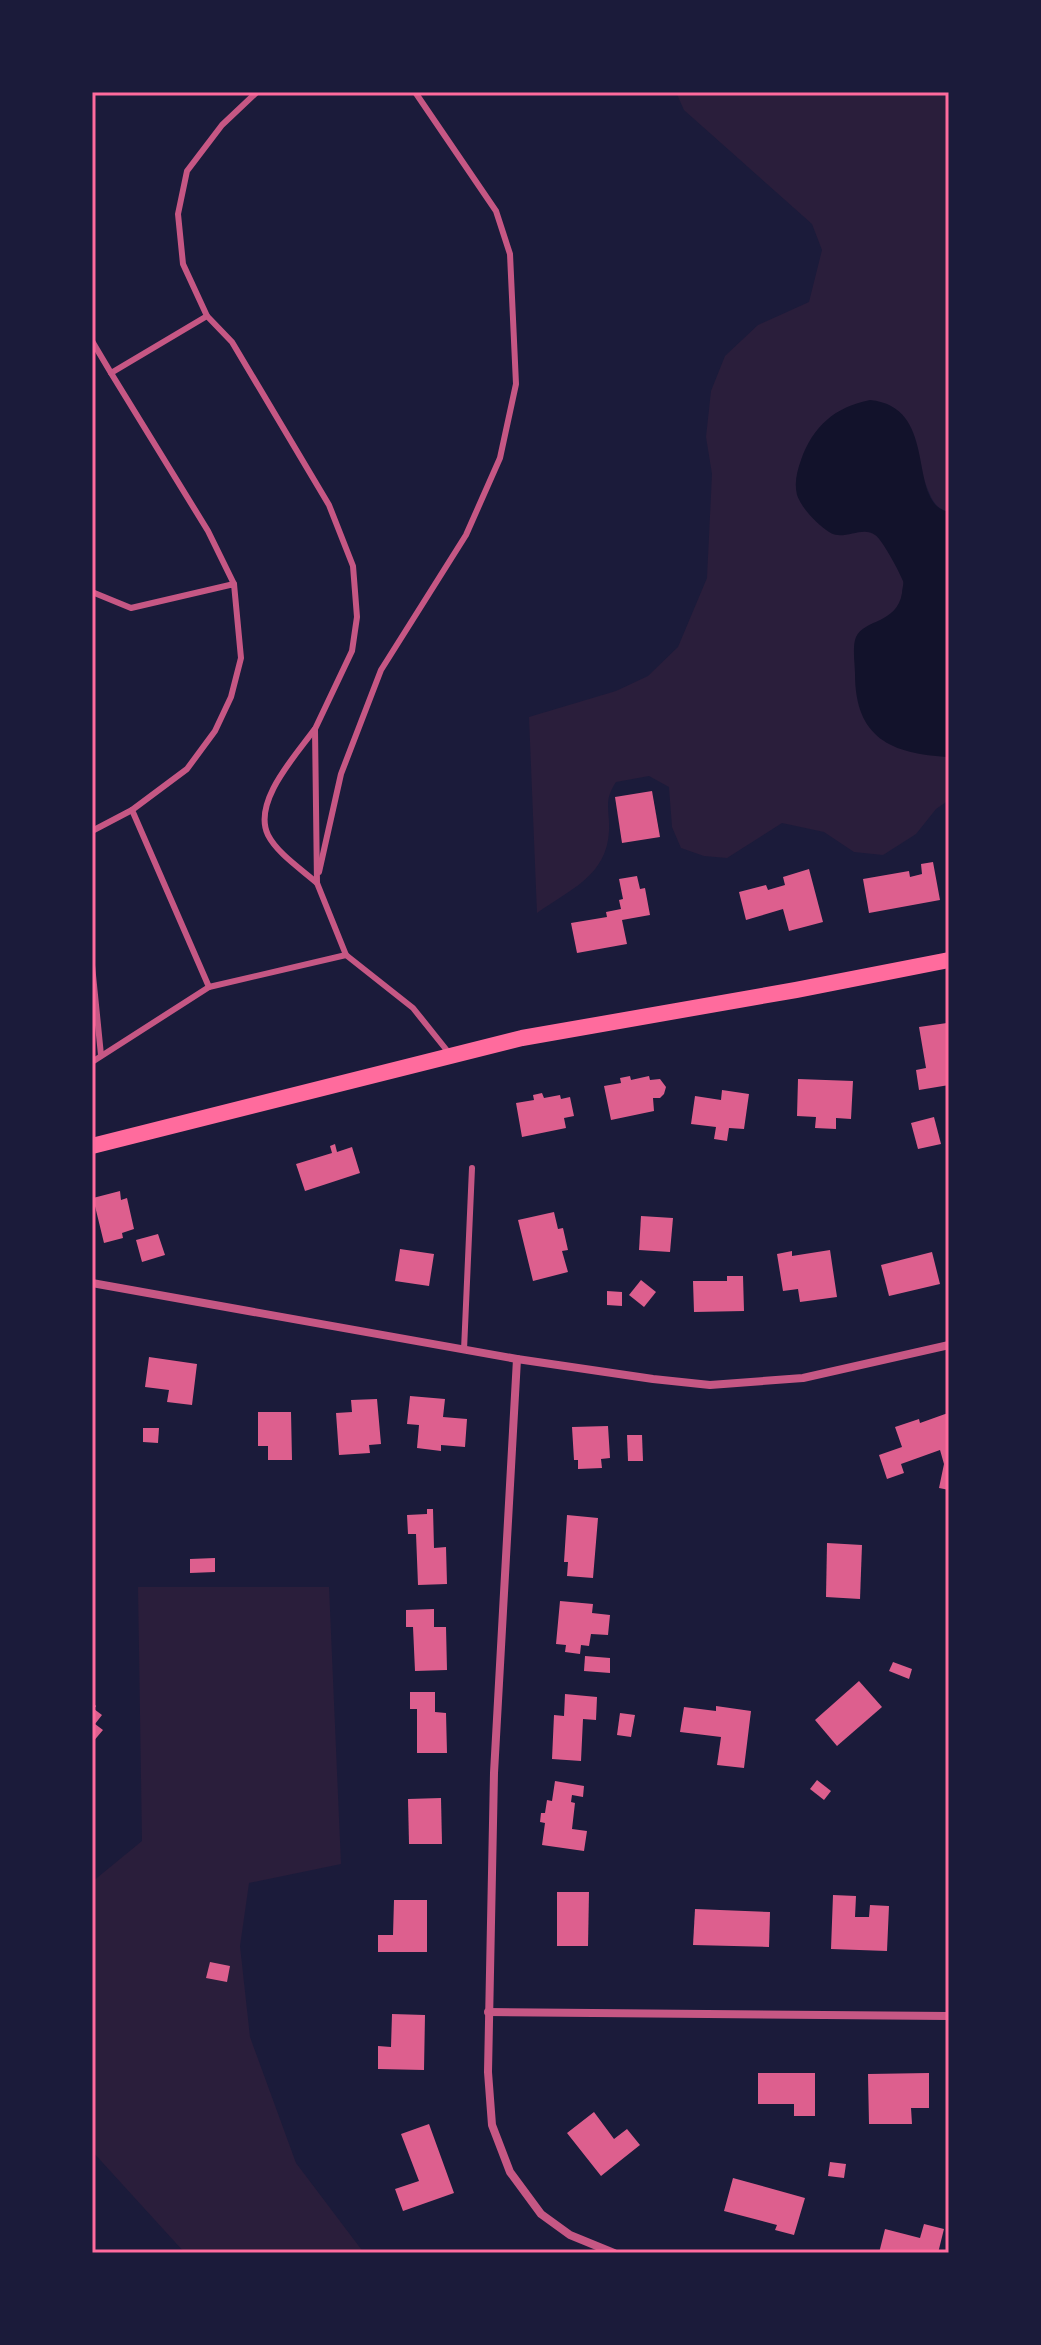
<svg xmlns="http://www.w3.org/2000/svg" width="1041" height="2345" font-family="Karla,sans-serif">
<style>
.green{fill:#2a1e3b}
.water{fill:#12122b}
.building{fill:#dd5f8e}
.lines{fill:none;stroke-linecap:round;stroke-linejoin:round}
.service{stroke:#c65784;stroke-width:6}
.minor{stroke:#c65784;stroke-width:8}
.secondary{stroke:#ff6b9d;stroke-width:16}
.neatline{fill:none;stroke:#ff6b9d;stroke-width:3}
</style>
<rect width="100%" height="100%" fill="#1b1b3a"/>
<!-- green -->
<g class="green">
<path d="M676 92H949V512C933 509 930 494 924 480L949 557V800L936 809 916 834 883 855 854 852 824 832 782 823 727 858 704 856 681 848 672 827 669 787 649 776 616 782C603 802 610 809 609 831 607 876 569 890 537 913L529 717 616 691 648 676 678 647 707 578 712 474 706 437 711 391 725 356 758 325 809 302 822 250 812 224 684 110Z"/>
<polygon points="138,1587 329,1587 341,1864 249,1883 240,1946 250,2037 296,2163 364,2253 185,2253 92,2151 92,1882 142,1841"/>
</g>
<!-- water -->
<path class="water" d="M870 400C941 407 905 503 949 512V757C891 754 855 738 855 674 855 664 852 646 856 637 864 619 897 624 902 593 902 589 904 584 903 581 900 573 882 539 875 535 862 525 843 542 829 532 817 524 802 509 797 495 794 483 797 471 801 460 813 426 835 407 870 400Z"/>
<!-- building -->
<g class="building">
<polygon points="652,791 660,837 622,843 615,797"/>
<polygon points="933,862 940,900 869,913 863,879 909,871 910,877 922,874 921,864"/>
<polygon points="809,869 823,922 789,931 783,909 746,920 739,892 766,885 768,890 785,885 783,877"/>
<polygon points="637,876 640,889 645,888 650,915 622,920 627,944 577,953 571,923 607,917 606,912 621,909 619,900 623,899 619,879"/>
<polygon points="947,1023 949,1085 919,1090 916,1070 926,1068 919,1027"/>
<polygon points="630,1076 631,1080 649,1076 650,1080 660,1079 666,1087 664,1094 660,1098 653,1098 654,1111 611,1120 604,1086 621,1083 620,1078"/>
<polygon points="798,1079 853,1081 851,1119 836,1118 836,1129 815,1128 816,1117 797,1116"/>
<polygon points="722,1090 749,1094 744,1129 729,1128 727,1141 714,1139 716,1127 691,1124 695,1096 721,1100"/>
<polygon points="542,1093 544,1098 560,1095 561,1099 570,1097 574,1116 564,1118 566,1128 522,1137 516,1103 534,1100 533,1095"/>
<polygon points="934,1117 941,1144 918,1149 911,1123"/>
<polygon points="335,1144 337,1152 352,1147 360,1173 305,1191 296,1164 332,1153 330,1146"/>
<polygon points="120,1191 121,1200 127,1198 134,1229 122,1233 123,1238 104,1243 93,1198"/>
<polygon points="554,1212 558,1229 563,1228 568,1250 562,1251 568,1272 533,1281 518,1220"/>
<polygon points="641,1216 673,1218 670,1252 639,1250"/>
<polygon points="158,1234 165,1255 142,1262 136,1240"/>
<polygon points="400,1249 434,1254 429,1286 395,1281"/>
<polygon points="830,1250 837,1297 800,1302 798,1289 783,1291 777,1254 792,1251 792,1256"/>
<polygon points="932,1252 940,1284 889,1296 881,1265"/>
<polygon points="727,1276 743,1276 744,1311 694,1312 693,1281 727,1281"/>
<polygon points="641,1280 656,1292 644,1307 629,1295"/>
<polygon points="607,1291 622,1292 622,1306 607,1305"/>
<polygon points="149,1357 197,1364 192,1405 167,1402 169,1390 145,1387"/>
<polygon points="410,1396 445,1399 443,1417 467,1419 465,1447 441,1445 441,1451 417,1448 419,1425 407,1424"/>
<polygon points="377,1399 381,1444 369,1445 370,1453 339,1455 336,1413 352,1412 351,1400"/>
<polygon points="258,1412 291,1412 292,1460 268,1460 268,1446 258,1446"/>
<polygon points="948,1413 949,1490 939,1488 944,1464 940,1450 901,1464 904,1473 887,1479 879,1455 902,1447 895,1427 919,1419 920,1423"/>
<polygon points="608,1426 610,1458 601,1459 602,1468 578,1469 578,1460 574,1460 572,1427"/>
<polygon points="143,1428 159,1428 158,1443 143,1442"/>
<polygon points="627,1435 642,1435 643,1461 628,1461"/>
<polygon points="427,1509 433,1509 434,1548 446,1547 447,1584 418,1585 416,1534 408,1534 407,1515 427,1514"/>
<polygon points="567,1515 598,1518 593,1578 567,1576 568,1562 564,1562"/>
<polygon points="827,1543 862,1545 860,1599 826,1597"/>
<polygon points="215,1558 215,1572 190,1573 190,1559"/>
<polygon points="560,1601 593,1604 592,1613 610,1615 608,1635 591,1634 589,1646 581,1645 580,1654 565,1652 566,1645 556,1644"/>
<polygon points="434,1609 434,1627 446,1627 447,1670 415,1671 413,1627 406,1627 406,1610"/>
<polygon points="585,1656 610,1658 610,1673 584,1671"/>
<polygon points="893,1662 912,1669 909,1679 889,1671"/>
<polygon points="859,1681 882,1707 837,1746 815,1720"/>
<polygon points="410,1692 435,1692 435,1712 446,1713 447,1753 417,1753 417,1709 410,1709"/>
<polygon points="565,1694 597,1697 596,1720 583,1719 581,1761 552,1759 554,1715 564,1716"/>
<polygon points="92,1702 96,1706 94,1709 102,1715 95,1724 103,1730 92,1743"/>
<polygon points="716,1706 751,1711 744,1768 717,1765 721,1737 680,1732 684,1707 716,1711"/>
<polygon points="620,1713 635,1715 631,1737 617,1735"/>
<polygon points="817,1780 831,1791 824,1800 810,1789"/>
<polygon points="555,1781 584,1786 583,1797 572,1795 571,1802 575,1803 572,1829 587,1831 584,1851 542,1845 545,1823 540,1822 541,1813 545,1813 547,1800 552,1801"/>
<polygon points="441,1798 442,1844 409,1844 408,1799"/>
<polygon points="557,1892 589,1892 588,1946 557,1946"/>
<polygon points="833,1895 856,1896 855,1917 869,1917 870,1905 889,1906 887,1951 831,1949"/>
<polygon points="394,1900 427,1900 427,1952 378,1952 378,1935 393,1935"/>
<polygon points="695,1909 770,1912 769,1947 693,1945"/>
<polygon points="210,1962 230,1966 227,1982 206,1978"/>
<polygon points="392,2014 425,2015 424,2070 378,2069 378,2046 391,2047"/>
<polygon points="758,2073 815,2073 815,2116 794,2116 794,2104 758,2104"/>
<polygon points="929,2073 929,2108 911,2108 912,2124 869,2124 868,2074"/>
<polygon points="594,2112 614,2139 627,2129 640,2145 601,2176 567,2133"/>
<polygon points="429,2124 454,2193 403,2211 395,2189 419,2181 401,2134"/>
<polygon points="830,2162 846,2164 844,2178 828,2176"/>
<polygon points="733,2178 805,2198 794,2235 775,2230 777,2225 724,2211"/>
<polygon points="924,2224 944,2229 938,2253 879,2253 885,2229 920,2238"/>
</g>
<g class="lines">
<!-- service -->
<g class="service">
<polyline points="257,92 222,125 187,171 178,214 183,264 207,316 232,342 329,505 353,566 357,617 352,651 315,729 317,883 346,955 413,1008 449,1053"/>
<polyline points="207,316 111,373 208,531 234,584"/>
<polyline points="92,341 111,373"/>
<polyline points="92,592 131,608 234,584 241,658 231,697 215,731 187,769 132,810 209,987"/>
<path d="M314 730C296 755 252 802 268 835 277 853 301 869 317 883"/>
<polyline points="92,831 132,810"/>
<polyline points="319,872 341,774 381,670 466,535 500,458 516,384 510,254 496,211 415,92"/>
<polyline points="92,965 101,1055"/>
<polyline points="92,1062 209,987 346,955"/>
<polyline points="464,1350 472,1168"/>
</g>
<!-- minor -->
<g class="minor">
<polyline points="92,1283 517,1359 653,1379 710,1385 803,1378 949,1345"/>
<polyline points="517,1359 494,1773 488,2072 492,2125 510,2172 541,2214 570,2235 614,2253"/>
<polyline points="488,2012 949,2016"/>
</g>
<!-- secondary -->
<polyline class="secondary" points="92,1146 522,1038 796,990 949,960"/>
</g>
<!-- border -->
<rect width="1041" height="2345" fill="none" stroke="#1b1b3a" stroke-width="188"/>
<rect x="94" y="94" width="853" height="2157" class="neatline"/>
</svg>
